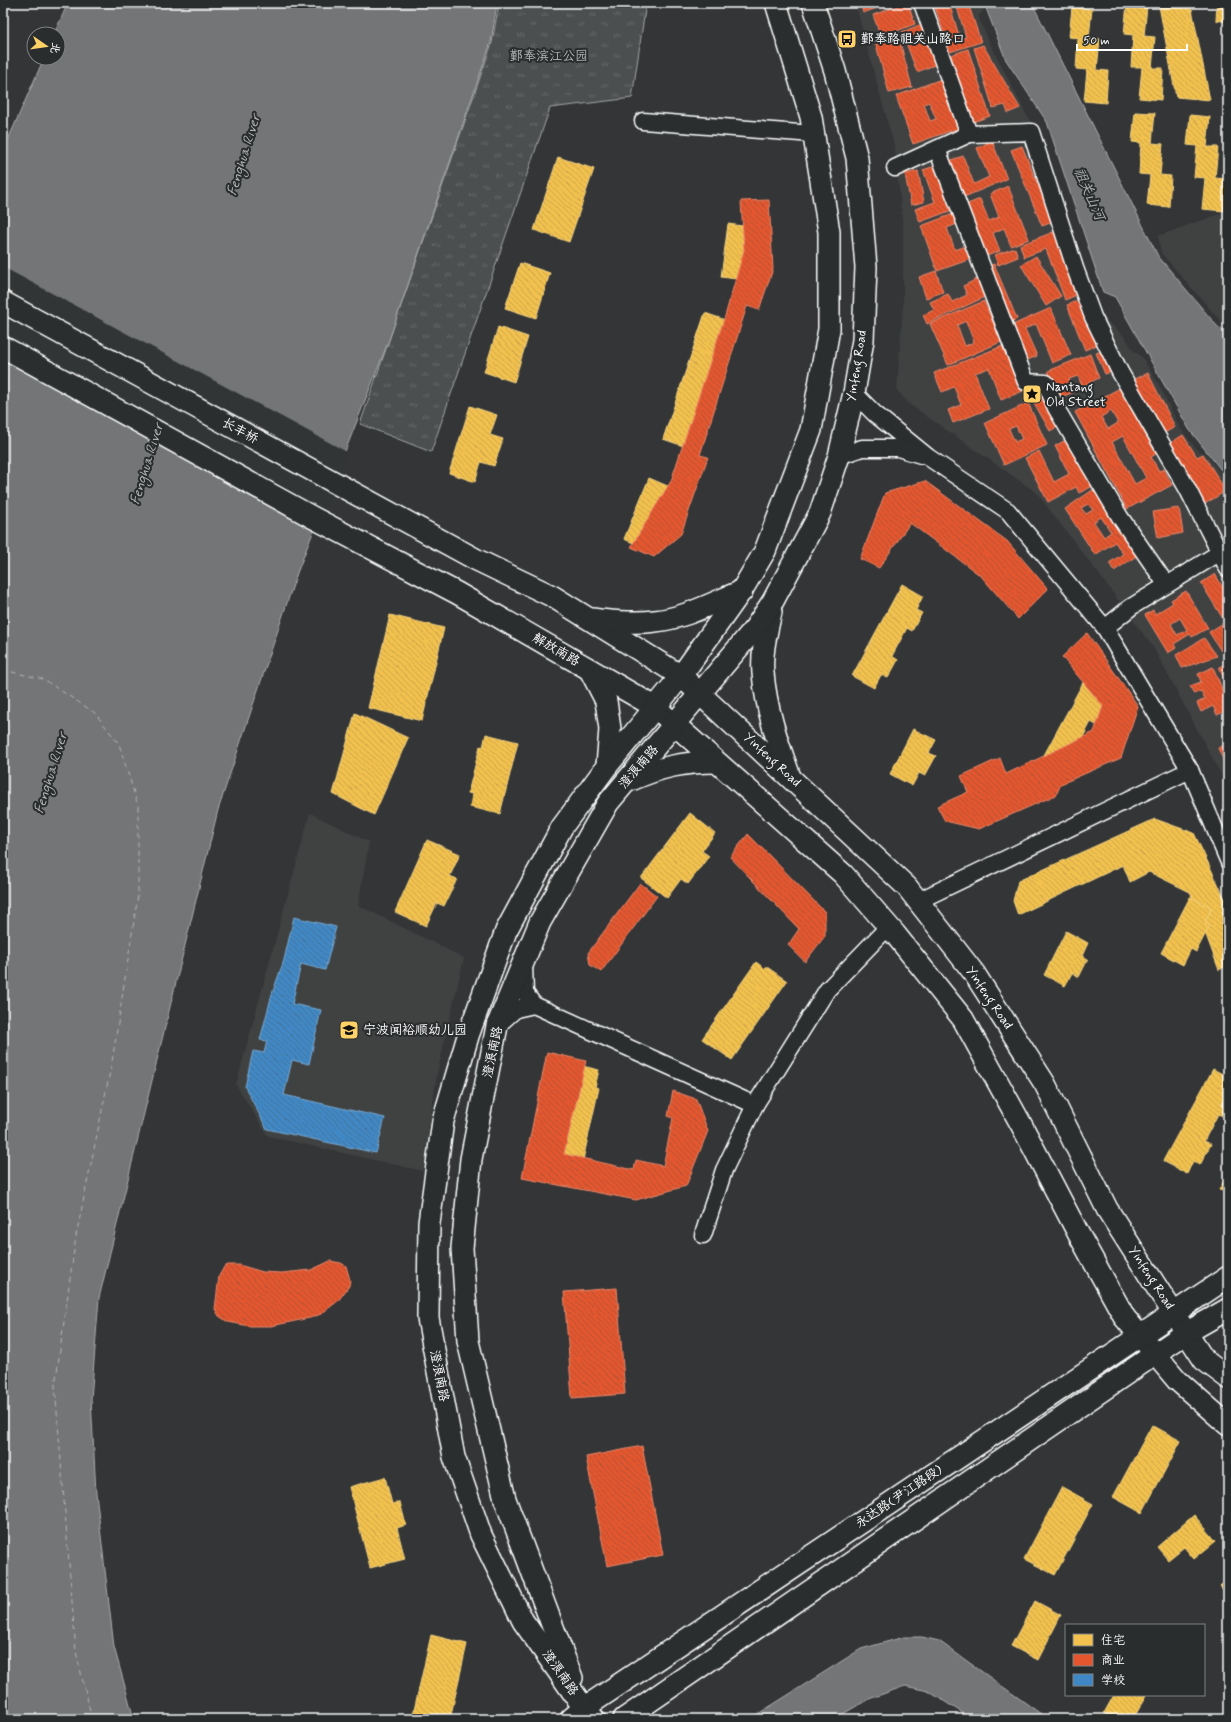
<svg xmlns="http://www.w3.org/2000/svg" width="1231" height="1722" font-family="Mynerve,'LXGW WenKai TC',sans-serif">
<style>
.built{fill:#404243}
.grass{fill:url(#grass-tufts);stroke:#a6a7a8}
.water{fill:#737576;stroke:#abacad}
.pier{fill:#333536}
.homes{fill:url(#homes-back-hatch);stroke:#f6d483}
.shops{fill:url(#shops-back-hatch);stroke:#ec896d;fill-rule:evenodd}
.schools{fill:url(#schools-back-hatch);stroke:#79acd6}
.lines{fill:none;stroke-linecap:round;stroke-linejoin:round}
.ferry{stroke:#b2b3b4;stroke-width:1;stroke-dasharray:5 4;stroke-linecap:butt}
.minor-casing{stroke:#fff;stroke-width:19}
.major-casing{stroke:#fff;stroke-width:24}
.minor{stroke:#2a2d2e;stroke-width:16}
.major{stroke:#2a2d2e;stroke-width:21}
.labels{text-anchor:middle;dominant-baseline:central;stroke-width:4;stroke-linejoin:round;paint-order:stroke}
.poi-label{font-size:13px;fill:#fff;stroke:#2a2d2e;text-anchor:start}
.park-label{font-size:13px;fill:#b7b9b9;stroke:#2a2d2e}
.street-label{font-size:13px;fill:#fff;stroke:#2a2d2e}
.water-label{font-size:14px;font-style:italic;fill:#b2b3b4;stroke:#2a2d2e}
</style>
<defs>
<pattern id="grass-tufts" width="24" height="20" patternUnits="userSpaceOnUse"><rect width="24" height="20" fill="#4c4f50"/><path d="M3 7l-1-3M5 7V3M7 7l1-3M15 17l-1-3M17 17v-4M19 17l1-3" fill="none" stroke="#67696a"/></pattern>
<pattern id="homes-back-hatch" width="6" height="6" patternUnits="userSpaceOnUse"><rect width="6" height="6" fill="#f2c14e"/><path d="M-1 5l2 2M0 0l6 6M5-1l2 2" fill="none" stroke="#c8a44e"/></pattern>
<pattern id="shops-back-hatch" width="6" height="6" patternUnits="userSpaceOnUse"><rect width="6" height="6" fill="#e4572e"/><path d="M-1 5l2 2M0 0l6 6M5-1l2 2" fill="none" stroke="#af5338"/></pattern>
<pattern id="schools-back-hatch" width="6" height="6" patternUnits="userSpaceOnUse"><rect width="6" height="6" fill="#3f88c5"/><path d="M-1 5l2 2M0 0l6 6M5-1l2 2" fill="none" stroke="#447095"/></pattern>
</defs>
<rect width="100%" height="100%" fill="#333536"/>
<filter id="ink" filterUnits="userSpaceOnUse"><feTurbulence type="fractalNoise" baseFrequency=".025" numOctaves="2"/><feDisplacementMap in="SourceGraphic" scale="8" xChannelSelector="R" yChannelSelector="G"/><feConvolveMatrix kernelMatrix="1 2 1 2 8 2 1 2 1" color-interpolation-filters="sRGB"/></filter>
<g filter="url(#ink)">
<!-- built -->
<g class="built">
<polygon points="855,3 980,3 984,10 978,16 988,39 1042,145 1082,262 1078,272 1095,314 1103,317 1125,337 1133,350 1142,357 1159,385 1180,428 1198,451 1205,453 1222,475 1228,489 1228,787 1153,647 1098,573 1036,492 909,404 897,390 903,304 903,228 895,149"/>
<polygon points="1228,211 1228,326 1220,320 1161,253 1158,236"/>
<polygon points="310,813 369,842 358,905 464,958 437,1074 423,1171 268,1136 236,1085"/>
</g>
<!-- grass -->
<polygon class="grass" points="499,3 646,3 632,98 550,108 431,452 360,424 492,43"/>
<!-- water -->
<g class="water">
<polygon points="68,3 497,3 491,42 389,340 297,573 218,810 99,1298 91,1399 96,1493 114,1647 134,1719 3,1719 3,151 44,58 58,58 58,34 54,34"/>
<polygon points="984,3 1032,3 1158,256 1217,326 1228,334 1228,479 1189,429 1115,297 1103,292 1047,122 1006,60"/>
<polygon points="904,1637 922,1637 939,1641 1048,1719 972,1719 928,1691 905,1686 869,1699 834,1719 750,1719 861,1649"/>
</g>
<!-- pier -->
<polygon class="pier" points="3,267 347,452 317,529 3,360"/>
<!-- homes -->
<g class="homes">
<polygon points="1217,3 1228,3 1228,22 1216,20"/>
<polygon points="1127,4 1147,6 1144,36 1155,37 1152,68 1163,68 1161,100 1139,98 1142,67 1131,67 1133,35 1124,34"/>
<polygon points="1159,6 1192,9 1210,100 1176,97"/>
<polygon points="1072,7 1092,9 1089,38 1100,39 1097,70 1108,71 1106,103 1084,101 1087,70 1076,69 1078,38 1069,37"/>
<polygon points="1135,112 1155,113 1152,143 1163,144 1160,175 1171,176 1169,207 1147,205 1150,175 1139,174 1141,143 1132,142"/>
<polygon points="1190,115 1210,117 1207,147 1218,147 1215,178 1227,179 1224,211 1202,209 1205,178 1194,177 1197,146 1187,145"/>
<polygon points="558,157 594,169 569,242 534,230"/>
<polygon points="728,224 750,227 748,241 755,242 752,266 745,266 744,280 721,277"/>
<polygon points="520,263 550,273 536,318 505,308"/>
<polygon points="705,313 734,323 692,449 663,439"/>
<polygon points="498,327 528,337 514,382 484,372"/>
<polygon points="470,406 497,415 490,435 503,439 494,466 481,462 475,482 449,473"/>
<polygon points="649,478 677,490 652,551 624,539"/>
<polygon points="902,584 923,596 916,610 922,613 912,631 907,628 892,656 898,660 888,678 881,675 874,688 852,676"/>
<polygon points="390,615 444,628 422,721 368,708"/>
<polygon points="1086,677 1107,689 1100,703 1106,706 1096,725 1091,722 1076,750 1082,753 1072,772 1065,768 1058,781 1036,770"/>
<polygon points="355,713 408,738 374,815 333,794"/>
<polygon points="913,729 936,740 929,753 936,756 925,776 919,773 912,786 890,774"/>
<polygon points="486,734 518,742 500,814 470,807 472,794 468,793 480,746 483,747"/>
<polygon points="690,813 715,833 702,851 709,856 688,884 681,879 667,898 641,878"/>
<polygon points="1155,819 1194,833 1228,905 1228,965 1219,970 1190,892 1149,872 1130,882 1123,865 1018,915 1013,901 1018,881"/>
<polygon points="427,840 460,854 450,876 457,879 444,906 437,903 426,926 395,912"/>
<polygon points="1190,897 1212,908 1205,922 1210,925 1196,952 1191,949 1183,965 1161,953"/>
<polygon points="1066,931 1088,943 1082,956 1088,959 1079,977 1072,973 1065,986 1044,975"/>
<polygon points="756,962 765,969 767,967 787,981 732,1060 702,1039"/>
<polygon points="562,1061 599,1070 595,1087 599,1088 583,1160 578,1159 574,1176 537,1168"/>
<polygon points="1213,1069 1228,1077 1228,1111 1225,1117 1218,1114 1204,1141 1211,1144 1200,1165 1193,1161 1187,1174 1163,1161"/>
<polygon points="1228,1174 1228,1192 1219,1190"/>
<polygon points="1152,1425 1181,1441 1142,1513 1113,1497"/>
<polygon points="385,1477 392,1504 400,1502 406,1525 397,1528 405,1559 370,1568 349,1487"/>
<polygon points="1062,1487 1093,1504 1055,1575 1024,1559"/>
<polygon points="1194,1515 1216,1541 1194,1559 1184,1547 1168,1560 1157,1547"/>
<polygon points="1228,1579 1228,1596 1220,1586"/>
<polygon points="1035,1601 1061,1615 1038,1660 1011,1646"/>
<polygon points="431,1635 467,1644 450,1719 412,1719"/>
<polygon points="1114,1695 1147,1695 1133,1719 1115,1719 1104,1713"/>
</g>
<!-- shops -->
<g class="shops">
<polygon points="864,3 891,3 863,13 861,4"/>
<polygon points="906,3 908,3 915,24 881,37 873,15"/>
<path d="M948 3H962L964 8 969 6 981 42 950 52 935 7ZM956 4 966 37 960 39 950 6Z"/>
<polygon points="922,24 937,64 917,72 902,32"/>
<polygon points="898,34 912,87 889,93 875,41"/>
<polygon points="983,45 1020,108 1008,113 1005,105 993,108 974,48"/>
<polygon points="968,49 990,116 973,122 951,55"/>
<path d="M944 78 962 127 913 144 896 96ZM929 102 936 119 930 121 924 104Z"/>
<polygon points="992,141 1007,179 964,197 949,161 963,156 974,184 989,177 977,148"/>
<polygon points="1022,146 1053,222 1042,226 1011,150"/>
<polygon points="938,165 955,209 920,222 915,209 935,202 923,170"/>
<polygon points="918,171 924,202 911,205 905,174"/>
<polygon points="1008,186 1029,239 1011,246 1004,228 993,233 1000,251 984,257 963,206 980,199 989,221 999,217 990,194"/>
<polygon points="769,200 773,269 759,310 747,306 700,455 708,457 681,534 654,557 631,547 671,481 725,316 744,250 741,201"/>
<polygon points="953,214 957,224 947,228 955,250 966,246 971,259 937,271 921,226"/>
<polygon points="1056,231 1079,294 1065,300 1046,249 1024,257 1020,245"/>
<polygon points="1015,248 1018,257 998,265 995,255"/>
<polygon points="1036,256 1061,296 1046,306 1021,265"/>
<polygon points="994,264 1017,319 1005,324 982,268"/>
<polygon points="936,271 943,292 926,298 919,277"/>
<polygon points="977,279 985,297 927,324 923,315 934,310 930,302 948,294 952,302 967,295 963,286"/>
<polygon points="1081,299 1099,344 1085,350 1067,305"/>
<path d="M984 301 1001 342 948 365 930 324ZM966 321 974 342 965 346 957 325Z"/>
<polygon points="1051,308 1071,355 1052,363 1036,324 1025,329 1037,356 1023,362 1008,327"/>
<polygon points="1005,345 1023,391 1001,400 989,368 975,373 989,409 953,423 948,410 961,405 954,387 942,392 934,373"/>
<polygon points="1105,350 1114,371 1105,374 1096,353"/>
<polygon points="1090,354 1099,378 1082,386 1078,376 1069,379 1074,392 1058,398 1048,371"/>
<polygon points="1148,373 1175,427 1161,435 1133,380"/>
<path d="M1120 388 1156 454 1151 457 1159 471 1164 469 1172 485 1127 509 1075 412ZM1111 411 1118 423 1108 429 1101 417ZM1123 436 1146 478 1135 484 1112 442Z"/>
<polygon points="1045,394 1062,424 1050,431 1033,401"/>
<path d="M1028 403 1047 445 1004 465 985 423ZM1016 426 1022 439 1015 442 1009 429Z"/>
<polygon points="1183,435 1197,457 1203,454 1226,491 1203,505 1166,446"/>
<polygon points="1071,437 1095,485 1079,493 1076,487 1048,502 1025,458 1039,451 1054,482 1069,474 1055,446"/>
<polygon points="925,481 1007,541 1048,589 1018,619 981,576 910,523 879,568 860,559 885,493"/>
<path d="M1097 487 1141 553 1114 571 1109 563 1123 554 1115 542 1095 555 1065 509ZM1088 504 1093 510 1086 514 1081 508ZM1101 517 1111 532 1104 537 1094 522Z"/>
<polygon points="1179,508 1183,533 1158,538 1153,512"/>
<polygon points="1215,574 1228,596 1228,649 1221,651 1209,632 1225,622 1201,583"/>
<path d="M1186 591 1208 628 1192 637 1190 634 1174 644 1176 648 1168 653 1145 615 1153 610 1155 614 1173 603 1171 600ZM1180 618 1187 630 1177 635 1171 624Z"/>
<polygon points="1087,633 1138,706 1121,758 1061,784 1056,795 979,829 945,821 937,806 968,792 961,776 1000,758 1006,774 1094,732 1103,706 1062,657"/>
<polygon points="1204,638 1217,656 1182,668 1176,655"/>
<polygon points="1228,663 1228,689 1219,667"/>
<polygon points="1213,667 1228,703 1228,710 1217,715 1213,706 1201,712 1197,703 1205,699 1201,691 1194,694 1190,686 1201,682 1198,674"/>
<polygon points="1228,743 1228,771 1218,748"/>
<polygon points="748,834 825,912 825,936 805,962 788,945 799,929 730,857"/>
<polygon points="640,883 657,896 601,972 590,965 588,953"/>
<polygon points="547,1052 586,1061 564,1154 634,1170 636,1160 663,1166 673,1118 668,1116 673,1091 696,1099 708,1131 686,1186 636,1200 522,1178"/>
<polygon points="330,1261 341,1263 346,1266 350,1280 349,1286 338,1301 321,1314 310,1318 271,1326 249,1326 228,1322 219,1316 215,1309 219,1276 224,1267 228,1265 239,1265 263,1272 282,1273 311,1270"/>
<polygon points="617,1288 625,1394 572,1398 564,1292"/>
<polygon points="642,1446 663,1555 607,1566 586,1457"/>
</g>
<!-- schools -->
<polygon class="schools" points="294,917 336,927 325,970 301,964 292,1004 321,1010 309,1064 292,1060 284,1095 385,1118 376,1153 267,1129 245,1087 253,1051 264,1053 267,1041 260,1040 272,994 284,960"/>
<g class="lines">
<!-- ferry -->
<polyline class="ferry" points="3,670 43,679 95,713 119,744 138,806 138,895 112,1062 76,1236 55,1386 76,1652 92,1719"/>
<defs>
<g id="minor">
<polyline points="922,3 969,134 1031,132 1075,268 1093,317 1120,372 1187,488 1228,569"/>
<polyline points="643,121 813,134"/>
<polyline points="937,149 1026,382 1046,383 1056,408 1120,517 1166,584"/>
<polyline points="895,168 969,134"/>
<polyline points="854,393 875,414 928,457 1008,511 1105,628 1190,770 1228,860"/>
<polyline points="839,456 862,448 898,448 921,455"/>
<polyline points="1105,628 1131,607 1219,553"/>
<polyline points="918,901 1190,770"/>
<polyline points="534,1005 755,1105 827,990 889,926"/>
<polyline points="498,1025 516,1009 534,1005 525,993 524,965"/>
<polyline points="703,1235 724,1170 755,1105"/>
</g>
<g id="major">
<polyline points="3,302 477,560 552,596 681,676 907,887 974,973 1045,1084 1107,1209 1161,1294 1204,1360 1228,1378"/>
<polyline points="3,347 312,517 457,593 655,707 843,874 895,934 963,1019 1022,1126 1078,1233 1125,1318 1177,1380 1228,1425"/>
<path d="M771 612C767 631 761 652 763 673 766 708 777 741 789 774"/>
<path d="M591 619C612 621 634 624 655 621 686 618 714 602 742 591"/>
<polyline points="590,670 606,701 610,729 607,766"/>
<path d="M631 780C661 767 683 762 716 762"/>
<polyline points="572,1678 505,1499 468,1341 462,1248 471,1159 497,1026 540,922 608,803 755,628 773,601 820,513 839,456 854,393 863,340 866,267 857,158 835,71 813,3"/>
<polyline points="571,1719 584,1708 1228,1277"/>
<polyline points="594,1719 584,1708 523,1621 481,1535 454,1457 428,1318 429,1223 443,1121 468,1036 506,931 562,827 607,766 681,676 742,590 765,551 811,430 829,329 829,232 811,117 776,3"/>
<polyline points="624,1719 1155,1354 1186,1333 1228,1309"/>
</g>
</defs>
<!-- minor casing -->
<use href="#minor" class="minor-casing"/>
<!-- major casing -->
<use href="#major" class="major-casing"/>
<!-- minor -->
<use href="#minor" class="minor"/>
<!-- major -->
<use href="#major" class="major"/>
</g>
</g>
<!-- icons -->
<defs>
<symbol id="bus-square" viewBox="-11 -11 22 22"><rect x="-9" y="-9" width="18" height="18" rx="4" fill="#ffd166" stroke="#2a2d2e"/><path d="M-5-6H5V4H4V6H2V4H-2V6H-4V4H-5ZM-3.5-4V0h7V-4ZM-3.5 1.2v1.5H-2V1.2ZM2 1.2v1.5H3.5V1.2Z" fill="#111"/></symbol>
<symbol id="sight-square" viewBox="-11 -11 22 22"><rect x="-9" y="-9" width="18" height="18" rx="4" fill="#ffd166" stroke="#2a2d2e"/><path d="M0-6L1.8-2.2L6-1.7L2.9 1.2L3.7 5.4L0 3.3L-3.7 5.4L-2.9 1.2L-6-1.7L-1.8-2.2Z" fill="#111"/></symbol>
<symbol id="school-square" viewBox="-11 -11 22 22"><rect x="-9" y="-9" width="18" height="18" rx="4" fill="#ffd166" stroke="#2a2d2e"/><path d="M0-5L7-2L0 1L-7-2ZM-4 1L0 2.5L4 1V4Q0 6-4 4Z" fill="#111"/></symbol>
</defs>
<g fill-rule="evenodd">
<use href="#bus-square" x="836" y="28" width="22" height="22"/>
<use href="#sight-square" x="1021" y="383" width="22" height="22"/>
<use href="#school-square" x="338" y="1019" width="22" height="22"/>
</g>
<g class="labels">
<!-- poi labels -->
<g class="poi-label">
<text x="861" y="39">鄞奉路祖关山路口</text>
<text x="1046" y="387">Nantang<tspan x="1046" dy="15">Old Street</tspan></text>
<text x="363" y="1030">宁波闻裕顺幼儿园</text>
</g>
<!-- park labels -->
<g class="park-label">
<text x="549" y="56">鄞奉滨江公园</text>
</g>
<!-- street labels -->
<g class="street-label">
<text transform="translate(857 366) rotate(-81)">Yinfeng Road</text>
<text transform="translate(240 431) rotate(28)">长丰桥</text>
<text transform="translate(556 650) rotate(30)">解放南路</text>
<text transform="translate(772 760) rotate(43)">Yinfeng Road</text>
<text transform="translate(639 767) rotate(-49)">澄浪南路</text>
<text transform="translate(989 998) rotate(56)">Yinfeng Road</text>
<text transform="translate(493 1052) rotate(-78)">澄浪南路</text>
<text transform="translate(1151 1278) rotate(57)">Yinfeng Road</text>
<text transform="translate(439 1376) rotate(79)">澄浪南路</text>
<text transform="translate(899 1497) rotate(-34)">永达路(尹江路段)</text>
<text transform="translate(560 1673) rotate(55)">澄浪南路</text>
</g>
<!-- water labels -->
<g class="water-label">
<text transform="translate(244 155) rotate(-73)">Fenghua Rıver</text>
<text transform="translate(1089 194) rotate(66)">祖关山河</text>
<text transform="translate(147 464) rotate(-73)">Fenghua Rıver</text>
<text transform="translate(51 773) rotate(-73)">Fenghua Rıver</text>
</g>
</g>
<!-- margin -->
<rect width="1231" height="1722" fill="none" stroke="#2a2d2e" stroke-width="16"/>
<rect x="8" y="8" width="1215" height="1706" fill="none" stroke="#fff" stroke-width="1.5" filter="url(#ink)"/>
<!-- legend -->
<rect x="1065" y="1624" width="140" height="72" fill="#2a2d2e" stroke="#7f8182"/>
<rect x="1073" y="1634" width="20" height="12" fill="#f2c14e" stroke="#7f8182"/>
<text x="1101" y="1644" font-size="12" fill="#ffffff">住宅</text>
<rect x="1073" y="1654" width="20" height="12" fill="#e4572e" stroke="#7f8182"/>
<text x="1101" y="1664" font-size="12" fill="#ffffff">商业</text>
<rect x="1073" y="1674" width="20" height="12" fill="#3f88c5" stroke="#7f8182"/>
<text x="1101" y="1684" font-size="12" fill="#ffffff">学校</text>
<!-- north arrow -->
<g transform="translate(46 46) rotate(103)"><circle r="19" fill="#2a2d2e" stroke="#7f8182"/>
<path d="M0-3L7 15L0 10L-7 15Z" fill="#ffd166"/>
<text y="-6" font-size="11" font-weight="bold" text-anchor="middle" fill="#ffffff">北</text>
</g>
<!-- scale -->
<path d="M1077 44v6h110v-6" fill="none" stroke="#ffffff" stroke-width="2"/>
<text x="1083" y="44" font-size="12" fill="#ffffff" stroke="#2a2d2e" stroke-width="3" paint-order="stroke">50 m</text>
</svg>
